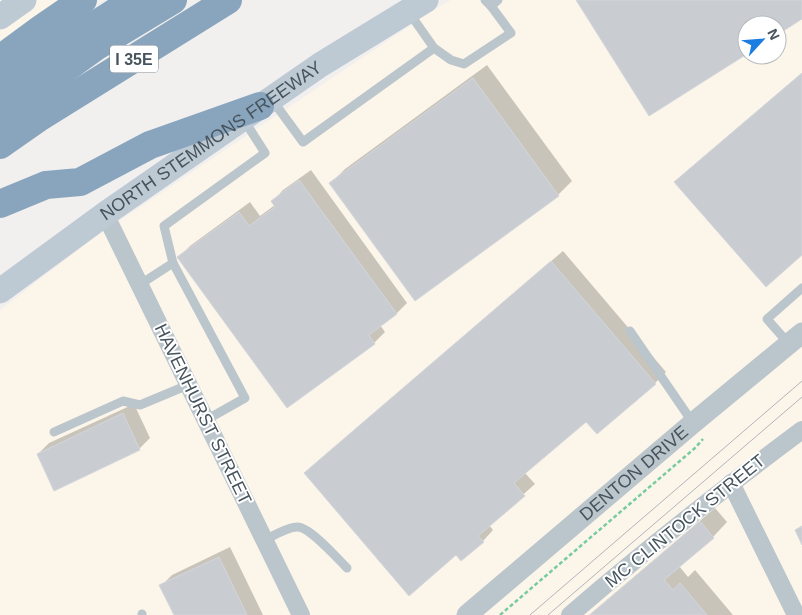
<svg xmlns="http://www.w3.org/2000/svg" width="802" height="615" font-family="Helvetica,sans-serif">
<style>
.commercial{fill:#fcf5e9;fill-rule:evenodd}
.shadow{fill:#0003}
.building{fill:#c9cdd2;stroke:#d3d6db}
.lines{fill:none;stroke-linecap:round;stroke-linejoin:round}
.path{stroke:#77cc9d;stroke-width:2.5;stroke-dasharray:4 2.5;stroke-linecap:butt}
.service{stroke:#bbc5cc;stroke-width:9}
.minor{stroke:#bbc5cc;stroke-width:18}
.tertiary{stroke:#bbc5cc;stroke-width:21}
.secondary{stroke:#bdc9d3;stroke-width:25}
.motorway{stroke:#88a5bd;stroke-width:28}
.tram{stroke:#b2b5ba;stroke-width:1}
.labels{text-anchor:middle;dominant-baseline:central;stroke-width:4;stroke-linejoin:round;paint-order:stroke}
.shield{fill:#fff;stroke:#7e878e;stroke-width:1}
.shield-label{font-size:16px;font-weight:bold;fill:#47545d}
.street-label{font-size:18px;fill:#47545d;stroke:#fff}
</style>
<rect width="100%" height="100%" fill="#f2efef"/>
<!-- commercial -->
<g class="commercial">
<polygon points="0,0 86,0 0,60"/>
<path d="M451 0H802V615H0V310L91 240 429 13ZM747 25H777V55H747Z"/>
</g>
<!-- shadow -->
<g class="shadow">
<polygon points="487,65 572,181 558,195 330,184 345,169"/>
<polygon points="802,73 802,253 676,182 687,171"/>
<polygon points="311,170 407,303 397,313 380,325 385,332 374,343 288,406 179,257 190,246 250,202 260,216 275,205 273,201 283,190"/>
<polygon points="563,251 666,372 655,383 597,432 586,420 525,473 535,484 489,525 493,530 483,541 457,553 306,473 317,462"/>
<polygon points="134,404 150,438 139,449 38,454 49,443"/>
<polygon points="715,508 727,522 713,537 679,566 688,577 695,570 733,615 589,615"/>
<polygon points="230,547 263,615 175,615 161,586 172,575"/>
</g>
<!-- building -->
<g class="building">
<polygon points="576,0 802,0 802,19 777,35 777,25 747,25 747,54 649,116"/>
<polygon points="802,73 802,255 766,287 674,182"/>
<polygon points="473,78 559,196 415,301 329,183"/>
<polygon points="299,180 397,314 369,335 375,344 287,408 177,257 239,212 249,226 275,207 271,201"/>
<polygon points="551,261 656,384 597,434 586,422 514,483 525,496 478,536 484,542 461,561 456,555 409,596 304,473"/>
<polygon points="123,413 140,450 54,491 37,454"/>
<polygon points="700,521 714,538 664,580 673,590 680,583 707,615 590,615"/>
<polygon points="802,526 802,545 795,530"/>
<polygon points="219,557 247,615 174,615 159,585"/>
</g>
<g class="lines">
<!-- path -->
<polyline class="path" points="500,615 695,448 703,439"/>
<!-- service -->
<g class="service">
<polyline points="485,0 491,6 498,0"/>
<polyline points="434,48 451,60 464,64 511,33 491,6"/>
<polyline points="273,101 303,142 434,48 408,11"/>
<polyline points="173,263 245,398 206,420"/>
<polyline points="139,285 173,263 164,226 265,153 244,120"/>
<polyline points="630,331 693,423"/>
<polyline points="789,344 767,319 802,288"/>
<polyline points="54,432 123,401 140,405 188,385"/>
<path d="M265 540C273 536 287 527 297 527 309 526 338 559 347 568"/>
<polyline points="142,614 142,615"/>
</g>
<!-- minor -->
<g class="minor">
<polyline points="105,214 301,615"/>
<polyline points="731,483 796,615"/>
<path d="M570 615C645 550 723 489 802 430"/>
</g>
<!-- tertiary -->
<path class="tertiary" id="s1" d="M467 615 693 423 802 333"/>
<!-- secondary -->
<g class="secondary">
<polyline points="0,17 24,0"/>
<path id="s2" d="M0 291 105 214 320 65 426 0"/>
</g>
<!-- motorway -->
<g class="motorway">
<polyline points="0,59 42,28 83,0"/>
<polyline points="0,86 134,0"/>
<polyline points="0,116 97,46 173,0"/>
<polyline points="0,145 40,117 228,0"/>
<polyline points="0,204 46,185 80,182 150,145 260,106"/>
</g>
<!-- tram -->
<g class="tram">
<polyline points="530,615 802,381"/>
<polyline points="548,615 802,397"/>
</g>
</g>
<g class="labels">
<!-- shield labels -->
<rect class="shield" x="110" y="45.5" width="48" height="27" rx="4"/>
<g class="shield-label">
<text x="134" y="59">I 35E</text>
</g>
<!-- street labels -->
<g class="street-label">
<text stroke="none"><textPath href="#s2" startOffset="259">NORTH STEMMONS FREEWAY</textPath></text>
<text transform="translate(203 414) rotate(64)">HAVENHURST STREET</text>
<text stroke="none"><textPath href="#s1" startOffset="219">DENTON DRIVE</textPath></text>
<text transform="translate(685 521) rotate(-39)">MC CLINTOCK STREET</text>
</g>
</g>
<!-- north arrow -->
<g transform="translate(762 40) rotate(64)"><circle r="24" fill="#ffffff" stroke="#b5bbbe"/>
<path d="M0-4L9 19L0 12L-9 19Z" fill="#1b7de0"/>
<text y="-8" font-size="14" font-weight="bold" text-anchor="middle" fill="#47545d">N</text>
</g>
</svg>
